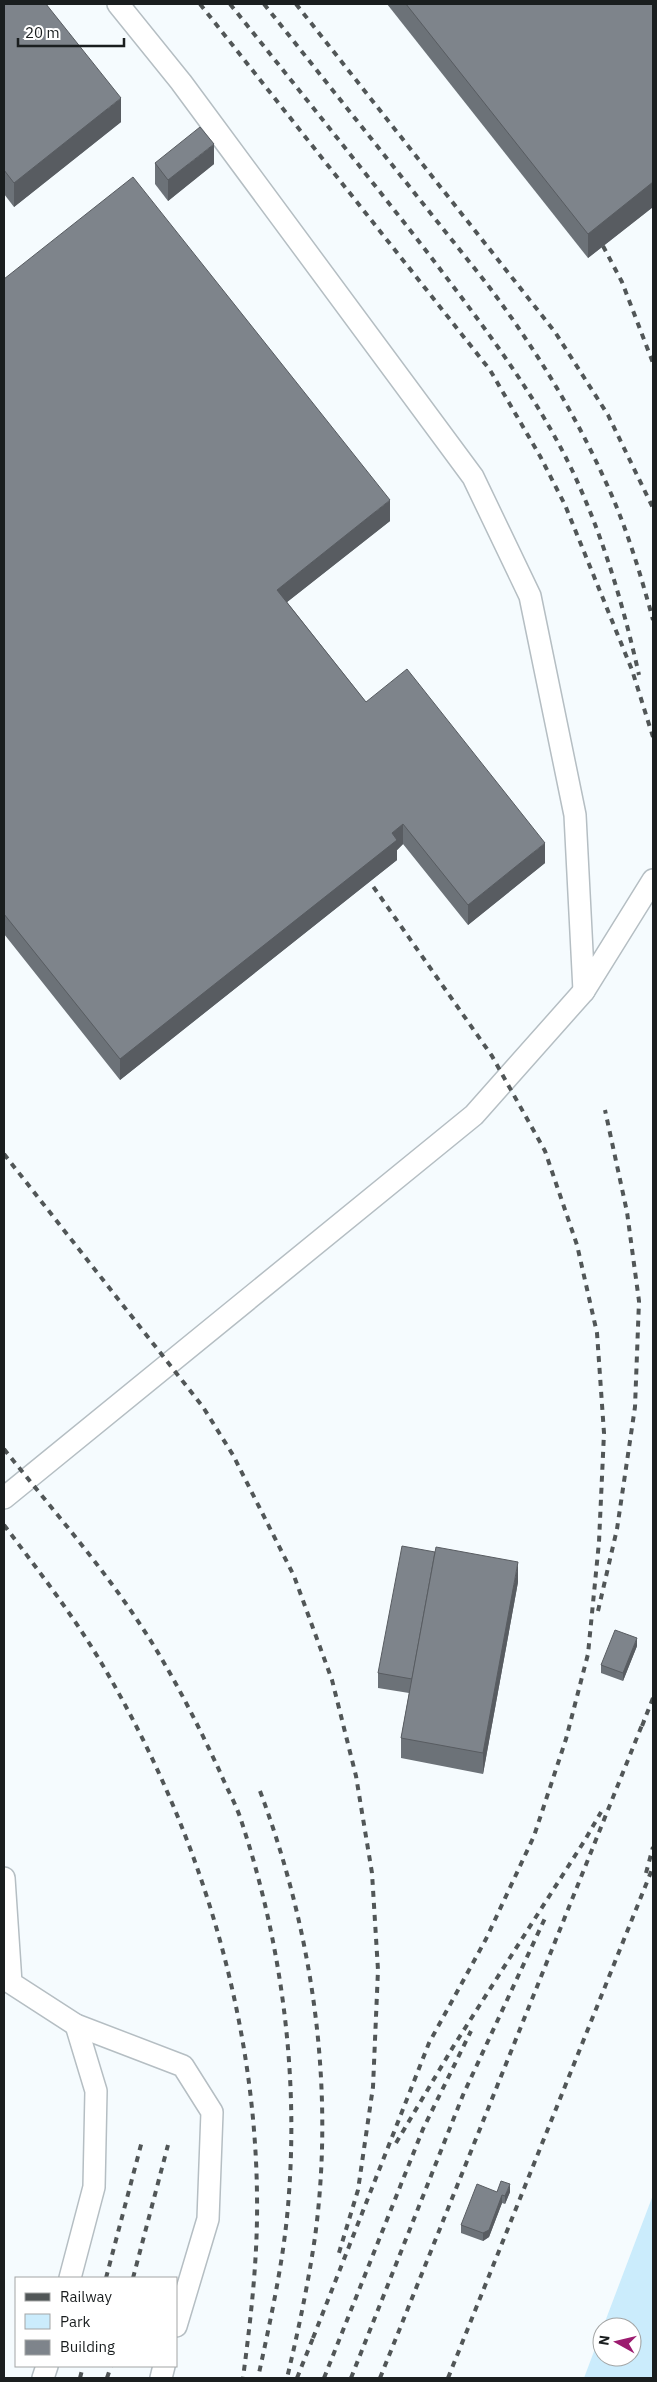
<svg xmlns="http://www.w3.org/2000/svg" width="657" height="2382" font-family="'IBM Plex Sans',sans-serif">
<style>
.green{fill:#cbecfc}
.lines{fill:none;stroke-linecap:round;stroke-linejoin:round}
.lane-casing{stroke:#b5bec3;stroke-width:24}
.lane{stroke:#fff;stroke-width:21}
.rail{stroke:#515657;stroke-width:4;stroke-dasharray:6 6;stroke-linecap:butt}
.wall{fill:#6c7278}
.shaded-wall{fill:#585c61}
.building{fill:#7e848b;stroke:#585c61}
</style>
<rect width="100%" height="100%" fill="#f5fbfe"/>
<!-- green -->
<polygon class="green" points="653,2195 653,2378 584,2378 602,2330 602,2357 632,2357 632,2327 603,2327"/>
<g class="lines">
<defs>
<g id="lane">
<polyline points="118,4 181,82 473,477 530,596 575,815 584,991 653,880"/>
<polyline points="4,1498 474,1115 584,991"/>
<polyline points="4,1878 11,1983 76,2025 183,2066 212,2112 208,2219 176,2326"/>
<polyline points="70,2278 94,2187 96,2091 76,2025"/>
<polyline points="43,2378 47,2366"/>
<polyline points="161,2378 164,2366"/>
</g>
</defs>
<!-- lane casing -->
<use href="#lane" class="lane-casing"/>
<!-- lane -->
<use href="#lane" class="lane"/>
<!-- rail -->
<g class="rail">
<polyline points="200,4 490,370 540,456 565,505 632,670 653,737"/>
<path d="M230 4C295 85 360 166 424 248 478 319 533 389 572 470 603 536 623 604 639 675"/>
<path d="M264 4 487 284C532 344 572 408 603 476 625 522 640 572 653 620"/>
<polyline points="296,4 555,332 608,415 653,508"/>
<polyline points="603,246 622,282 653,363"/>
<polyline points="4,1154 203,1407 233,1455 294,1576 332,1680 356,1776 372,1873 378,1970 373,2087 358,2190 338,2256"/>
<path d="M4 1449C55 1513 111 1576 154 1646 179 1687 200 1729 220 1772 227 1789 237 1806 242 1823 281 1942 298 2069 289 2193 285 2256 271 2317 258 2378"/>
<path d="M4 1525C38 1570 73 1615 102 1664 196 1823 255 2010 257 2195 258 2257 251 2317 243 2378"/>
<polyline points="598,1611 617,1529 635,1407 639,1301 627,1212 605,1110"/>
<polyline points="642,1726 653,1698"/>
<path d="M260 1791C313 1933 335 2087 315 2237 308 2285 298 2332 287 2378"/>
<polyline points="646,1873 653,1847"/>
<polyline points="396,2143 453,2047 585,1840 601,1812"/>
<polyline points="106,2278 142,2141"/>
<polyline points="133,2278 168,2145"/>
<polyline points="313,2338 429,2043 486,1939 534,1836 566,1739 588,1654 599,1542 604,1433 597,1333 577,1245 545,1151 492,1056 370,882"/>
<polyline points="80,2378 83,2366"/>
<polyline points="107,2378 111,2366"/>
<polyline points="297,2378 315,2333"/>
<polyline points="324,2378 423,2129 471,2031"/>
<polyline points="351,2378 463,2095 546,1916"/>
<polyline points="380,2378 644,1720"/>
<polyline points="448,2378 653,1867"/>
</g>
</g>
<!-- wall -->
<g class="wall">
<polygon points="4,4 121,122 14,207 4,194"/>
<polygon points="387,4 653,4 653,207 588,258"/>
<polygon points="155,163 214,164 168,201 155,184"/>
<polygon points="4,279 390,521 287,602 366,702 545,863 468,925 403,844 397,850 397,860 120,1080 4,934"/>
<polygon points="518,1582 483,1774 401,1758 401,1738 409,1693 378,1688 378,1673"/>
<polygon points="637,1646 623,1681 601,1673 601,1665"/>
<polygon points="497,2192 510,2192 505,2204 502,2203 489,2237 483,2241 461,2233 461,2225"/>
</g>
<!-- shaded-wall -->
<g class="shaded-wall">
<polygon points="121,98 121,122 14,207 14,183"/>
<polygon points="214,144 214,164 168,201 168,180"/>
<polygon points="653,182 653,207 588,258 588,234"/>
<polygon points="390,500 390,521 277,610 277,590"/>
<polygon points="403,824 403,844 397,850 397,860 120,1080 120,1059"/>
<polygon points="545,843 545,863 468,925 468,905"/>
<polygon points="518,1562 518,1582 483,1774 483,1753"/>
<polygon points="637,1638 637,1646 623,1681 623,1673"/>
<polygon points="510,2184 510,2192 505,2204 505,2196"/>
<polygon points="502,2195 502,2203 489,2237 483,2241 483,2233"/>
</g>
<!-- building -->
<g class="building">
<polygon points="4,4 46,4 121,98 14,183 4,170"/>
<polygon points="406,4 653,4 653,182 588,234"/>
<polygon points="200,127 214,144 168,180 155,163"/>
<polygon points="133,177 390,500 277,590 366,702 407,669 545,843 468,905 403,824 392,833 397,840 120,1059 4,914 4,279"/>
<polygon points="402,1546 435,1552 412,1679 378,1673"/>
<polygon points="436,1547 518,1562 483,1753 401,1738"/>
<polygon points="615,1630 637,1638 623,1673 601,1665"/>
<polygon points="501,2181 510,2184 505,2196 502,2195 489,2230 483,2233 461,2225 477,2184 497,2192"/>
</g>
<!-- border -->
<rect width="657" height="2382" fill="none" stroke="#1a1e1f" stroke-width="10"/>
<!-- legend -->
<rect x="15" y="2277" width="162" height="90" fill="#ffffff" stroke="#a3a5a5"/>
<rect x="25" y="2293" width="25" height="8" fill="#515657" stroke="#a3a5a5"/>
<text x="60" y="2302" font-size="15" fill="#1a1e1f">Railway</text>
<rect x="25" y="2314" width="25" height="15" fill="#cbecfc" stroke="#a3a5a5"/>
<text x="60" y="2327" font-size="15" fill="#1a1e1f">Park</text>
<rect x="25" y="2340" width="25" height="15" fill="#7e848b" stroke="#a3a5a5"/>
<text x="60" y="2352" font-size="15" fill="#1a1e1f">Building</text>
<!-- north arrow -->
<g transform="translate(617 2342) rotate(278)"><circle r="24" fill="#ffffff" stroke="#a3a5a5"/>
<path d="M0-4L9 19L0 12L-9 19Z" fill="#9c1b6f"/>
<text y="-8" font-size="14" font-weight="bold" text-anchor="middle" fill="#1a1e1f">N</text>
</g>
<!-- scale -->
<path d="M18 38v8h106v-8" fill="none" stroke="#1a1e1f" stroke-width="2.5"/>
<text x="25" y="38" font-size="15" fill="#1a1e1f" stroke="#ffffff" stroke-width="4" paint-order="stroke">20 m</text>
</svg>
